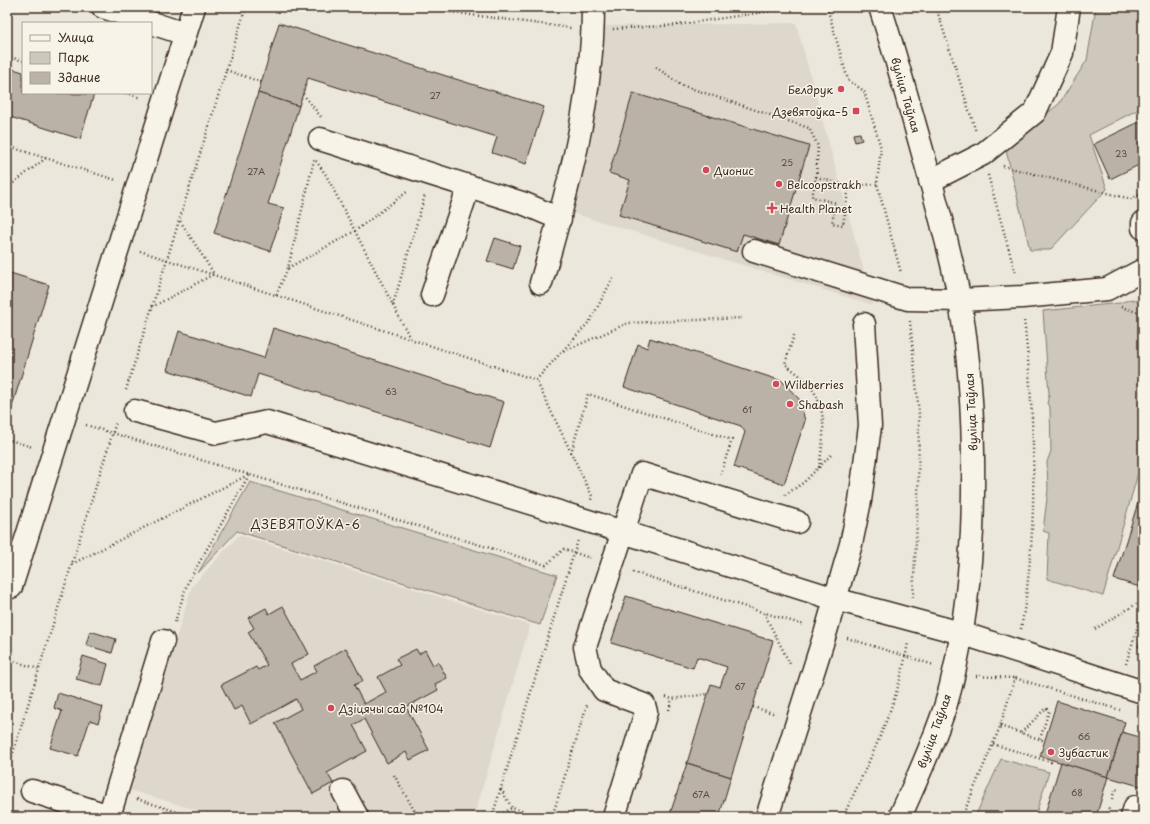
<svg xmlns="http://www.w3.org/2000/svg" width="1150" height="824" font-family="'Playpen Sans',sans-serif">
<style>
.built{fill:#ddd7cc}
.green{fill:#cec8bc;stroke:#84796d}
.building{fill:#bab2a7;stroke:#3b2a1e}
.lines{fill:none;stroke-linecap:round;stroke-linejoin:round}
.minor-casing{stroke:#3b2a1e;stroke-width:25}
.path{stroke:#3b2a1e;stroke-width:2.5;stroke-dasharray:1 3;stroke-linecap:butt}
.minor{stroke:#f7f3e8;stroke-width:22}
.poi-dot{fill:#d1495b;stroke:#f7f3e8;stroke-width:1.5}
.labels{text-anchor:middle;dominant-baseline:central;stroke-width:3;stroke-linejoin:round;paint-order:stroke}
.number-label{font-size:9px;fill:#5b4c40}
.poi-label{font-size:11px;fill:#3b2a1e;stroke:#f7f3e8;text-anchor:start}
.street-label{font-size:11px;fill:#3b2a1e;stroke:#f7f3e8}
.neighbourhood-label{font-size:12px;letter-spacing:1px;fill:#3b2a1e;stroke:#f7f3e8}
</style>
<rect width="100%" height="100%" fill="#ece7dc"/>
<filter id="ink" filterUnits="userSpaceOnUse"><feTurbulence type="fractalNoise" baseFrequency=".025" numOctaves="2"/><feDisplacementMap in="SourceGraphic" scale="8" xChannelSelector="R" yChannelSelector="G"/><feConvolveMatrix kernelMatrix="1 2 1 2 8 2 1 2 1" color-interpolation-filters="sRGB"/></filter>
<g filter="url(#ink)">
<!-- built -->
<g class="built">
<polygon points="796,23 873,305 569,212 592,137 595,26"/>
<polygon points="239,535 530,625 474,817 219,817 130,790 192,586"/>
</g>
<!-- green -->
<g class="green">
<polygon points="1096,7 1143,7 1143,107 1089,135 1107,189 1050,250 1030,250 1005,146 1059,104 1087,60"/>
<polygon points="1131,299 1143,303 1143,456 1103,596 1047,579 1049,533 1043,531 1048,490 1047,462 1051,451 1050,407 1047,404 1049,394 1043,311 1120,303"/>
<polygon points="250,482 557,575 540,625 237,531 198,573"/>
<polygon points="1001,759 1049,772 1035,817 975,817"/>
</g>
<!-- building -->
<g class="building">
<polygon points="279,23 544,107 526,164 492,153 497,137 308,78 299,106 258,93"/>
<polygon points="7,67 23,72 23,93 94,94 80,139 7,116"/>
<polygon points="258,93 299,106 268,204 284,208 270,251 214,233"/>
<polygon points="633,93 809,146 779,245 743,234 737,252 619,215 630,180 609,173"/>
<polygon points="1143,120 1143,163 1110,179 1094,144"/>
<polygon points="860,133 862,140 855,142 853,134"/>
<polygon points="495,238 520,246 513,269 487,261"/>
<polygon points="7,272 49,285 7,423"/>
<polygon points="273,328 504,402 490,448 258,374 251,397 167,370 179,331 264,358"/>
<polygon points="650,338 782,381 800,400 805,421 784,484 734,467 745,432 741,426 624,387 638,344 647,348"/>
<polygon points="1143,487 1143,588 1114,579"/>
<polygon points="626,596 773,641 731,777 687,763 711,684 720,687 727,667 697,657 693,668 611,643"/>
<polygon points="283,606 309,654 291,664 300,680 317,671 314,666 346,648 363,681 354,685 364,704 386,692 378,677 400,665 396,659 416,649 419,654 425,650 433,665 438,662 447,678 435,684 438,690 406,707 429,750 410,760 406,752 387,763 364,719 353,725 367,751 327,773 333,783 313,794 275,723 301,709 296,699 251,724 242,706 234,710 221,685 256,667 258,670 267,665 248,632 254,628 248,618 266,608 269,614"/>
<polygon points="90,631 116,639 112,653 86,645"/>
<polygon points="1143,631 1143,649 1138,647"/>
<polygon points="83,656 108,664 102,686 76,679"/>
<polygon points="58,693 103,707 98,723 90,720 78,756 50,748 62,711 54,708"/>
<polygon points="1057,701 1125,722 1108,777 1040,756"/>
<polygon points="1122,732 1143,738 1143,787 1108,777"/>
<polygon points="1061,762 1108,777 1096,817 1044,817"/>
<polygon points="687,763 731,777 719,817 669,817"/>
</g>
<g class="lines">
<defs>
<g id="minor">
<polyline points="103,7 185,34"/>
<path d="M880 7C897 60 912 114 927 168 939 212 952 257 960 302 973 378 975 454 972 531 969 589 962 649 946 704 934 743 916 780 900 817"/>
<polyline points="320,139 525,204 560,219"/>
<polyline points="930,181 983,154 1035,112 1062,53 1069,7"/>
<polyline points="1143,223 1143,228"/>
<polyline points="754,251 908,299 960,300 1022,297 1107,289 1143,270"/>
<path d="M541 283C567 193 593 101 593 7"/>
<polyline points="432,295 469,186"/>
<polyline points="135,411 216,433 267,422 585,520 835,599 961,633 1143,692"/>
<polyline points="7,585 11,587 194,7"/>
<polyline points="32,791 109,816"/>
<polyline points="343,791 357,817"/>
<polyline points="113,817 109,816 163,641"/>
<polyline points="614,817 646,712 644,705 604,690 590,669 585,647 642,474 797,522"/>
<polyline points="767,817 826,631 851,544 860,501 870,426 864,324"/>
<polyline points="1132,817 1135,807 1143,810"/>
</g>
</defs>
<!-- minor casing -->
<use href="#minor" class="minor-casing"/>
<!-- path -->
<g class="path">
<polyline points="431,7 449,12 571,28"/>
<polyline points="827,7 848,80 864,91 881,148 877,184 901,273"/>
<polyline points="936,7 976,132"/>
<polyline points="613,29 676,25 798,7"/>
<polyline points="7,56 23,61"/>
<polyline points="656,67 681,85 809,128 818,146 816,177 812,197 836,203 832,223 843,225 849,186 877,184"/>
<polyline points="226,70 261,82"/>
<polyline points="126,93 141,98"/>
<polyline points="303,94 321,117"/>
<polyline points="7,146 116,180"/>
<polyline points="316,161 326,175 410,338"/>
<polyline points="1003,166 1131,199 1143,193"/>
<polyline points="988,175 1016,275"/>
<polyline points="816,177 849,186"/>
<polyline points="7,188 46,158"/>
<polyline points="140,251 536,380 592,496 591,500"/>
<polyline points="288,268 355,231 408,191"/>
<polyline points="276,295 288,268 314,160"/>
<polyline points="393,305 425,195"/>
<polyline points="152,307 214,274 179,219"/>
<polyline points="1121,307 1143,314"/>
<polyline points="910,321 919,414 918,502 913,597"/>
<path d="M794 335 785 364C793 371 805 378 811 387 829 413 823 439 819 468"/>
<polyline points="560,353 628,323 742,318"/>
<polyline points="536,380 590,321 613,278"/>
<polyline points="126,390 246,7"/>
<polyline points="86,425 546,565 564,549 590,558"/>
<polyline points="7,439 32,447"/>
<polyline points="571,453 588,394 732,440 720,476"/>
<polyline points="785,495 803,483 831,455"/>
<polyline points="72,564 248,475"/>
<polyline points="633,572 804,625"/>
<polyline points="764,613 791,666"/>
<polyline points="175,622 187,584 249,475"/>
<path d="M1021 629C1039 527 1035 421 1024 319"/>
<polyline points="1095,629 1143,600"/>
<polyline points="847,638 934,665"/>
<polyline points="7,659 39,669"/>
<polyline points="1126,664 1143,609"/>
<polyline points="976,676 1015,678 1120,710"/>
<polyline points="666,697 672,699 708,694"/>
<polyline points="753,707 776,714"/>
<polyline points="669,710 672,699"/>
<polyline points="1136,715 1143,717"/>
<polyline points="1000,726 1045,741"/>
<polyline points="1021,733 1046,708 1049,711 1040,739"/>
<polyline points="993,744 1051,762 1051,760"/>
<polyline points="7,772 116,422"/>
<polyline points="394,775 418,817"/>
<polyline points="501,789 512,808"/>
<polyline points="137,799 193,817"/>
<polyline points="1112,799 1115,789 1119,790"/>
<polyline points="492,817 578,540"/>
<polyline points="496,817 512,808 541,817"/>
<polyline points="552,817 587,705"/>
<path d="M843 817C869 761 899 704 908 642"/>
<polyline points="962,817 1000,727 1015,677"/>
<polyline points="1106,817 1109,808"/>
</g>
<!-- minor -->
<use href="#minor" class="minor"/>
</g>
</g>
<!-- markers -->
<g class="poi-dot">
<circle cx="841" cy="89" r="4"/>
<rect x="852" y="107" width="8" height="8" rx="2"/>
<circle cx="706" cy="170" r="4"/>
<circle cx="779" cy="184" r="4"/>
<path d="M770 202h4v4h4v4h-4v4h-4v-4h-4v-4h4z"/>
<circle cx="776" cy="384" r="4"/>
<circle cx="790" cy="404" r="4"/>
<circle cx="331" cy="708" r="4"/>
<circle cx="1051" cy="752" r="4"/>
</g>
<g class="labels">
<!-- number labels -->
<g class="number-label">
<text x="435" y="95">27</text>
<text x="1121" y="153">23</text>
<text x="787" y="162">25</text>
<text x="256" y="171">27А</text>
<text x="391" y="391">63</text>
<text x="747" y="409">61</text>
<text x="740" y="686">67</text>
<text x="1084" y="736">66</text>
<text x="1077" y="792">68</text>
<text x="701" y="794">67А</text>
</g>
<!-- poi labels -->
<g class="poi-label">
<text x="833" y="89" text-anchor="end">Белдрук</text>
<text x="848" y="111" text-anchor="end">Дзевятоўка–5</text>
<text x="714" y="170">Дионис</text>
<text x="787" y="184">Belcoopstrakh</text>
<text x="780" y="208">Health Planet</text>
<text x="784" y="384">Wildberries</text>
<text x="798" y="404">Shabash</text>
<text x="339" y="708">Дзіцячы сад №104</text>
<text x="1059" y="752">Зубастик</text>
</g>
<!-- street labels -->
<g class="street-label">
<text transform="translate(906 95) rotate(74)">вуліца Таўлая</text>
<text transform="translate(971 412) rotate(-93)">вуліца Таўлая</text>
<text transform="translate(934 731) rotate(-70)">вуліца Таўлая</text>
</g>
<!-- neighbourhood labels -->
<g class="neighbourhood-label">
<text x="306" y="524">ДЗЕВЯТОЎКА-6</text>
</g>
</g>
<!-- margin -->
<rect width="1150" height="824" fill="none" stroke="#f7f3e8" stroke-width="24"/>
<rect x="12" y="12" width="1126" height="800" fill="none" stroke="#3b2a1e" stroke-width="1.5" filter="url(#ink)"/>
<!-- legend -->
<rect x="22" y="22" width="130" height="72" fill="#f7f3e8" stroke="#aca397"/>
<rect x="30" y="35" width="20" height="6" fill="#f7f3e8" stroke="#aca397"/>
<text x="58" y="42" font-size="12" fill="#3b2a1e">Улица</text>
<rect x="30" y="52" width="20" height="12" fill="#cec8bc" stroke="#aca397"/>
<text x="58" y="62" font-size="12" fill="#3b2a1e">Парк</text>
<rect x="30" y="72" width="20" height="12" fill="#bab2a7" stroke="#aca397"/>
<text x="58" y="82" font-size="12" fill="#3b2a1e">Здание</text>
</svg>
